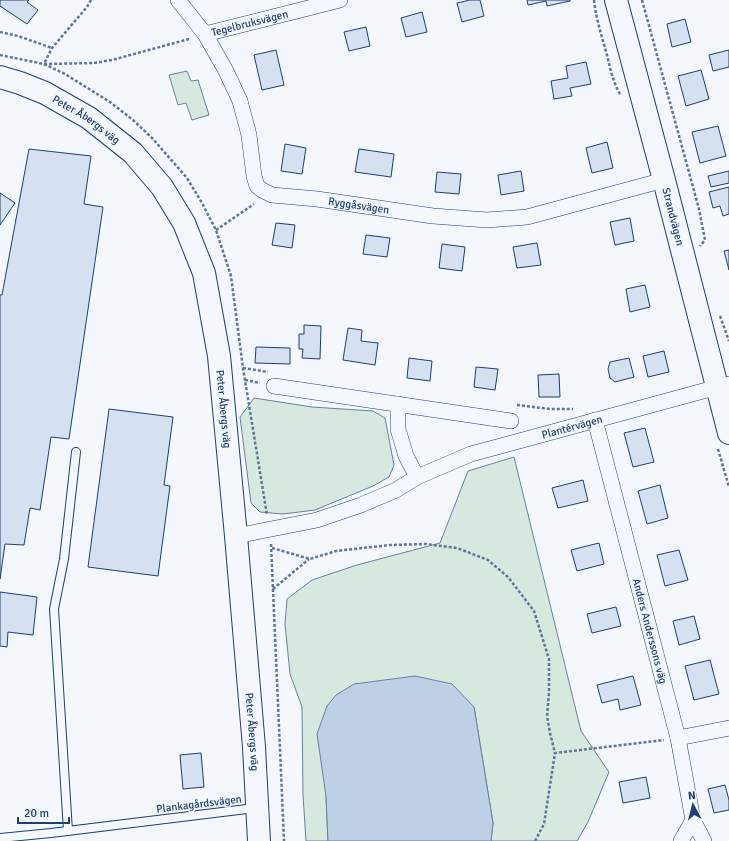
<svg xmlns="http://www.w3.org/2000/svg" width="729" height="841" font-family="Signika,sans-serif">
<style>
.green{fill:#d7e8df;stroke:#687fa3}
.water{fill:#bed0e5;stroke:#687fa3}
.building{fill:#d5e0f0;stroke:#1d3f73}
.lines{fill:none;stroke-linecap:round;stroke-linejoin:round}
.lane-casing{stroke:#1d3f73;stroke-width:10}
.street-casing{stroke:#1d3f73;stroke-width:16}
.secondary-casing{stroke:#1d3f73;stroke-width:24}
.path{stroke:#5e769c;stroke-width:2.5;stroke-dasharray:3 2;stroke-linecap:butt}
.lane{stroke:#f4f7fb;stroke-width:8}
.street{stroke:#f4f7fb;stroke-width:15}
.secondary{stroke:#f4f7fb;stroke-width:22}
.labels{text-anchor:middle;dominant-baseline:central;stroke-width:3;stroke-linejoin:round;paint-order:stroke}
.street-label{font-size:11px;fill:#1d3f73;stroke:#f4f7fb}
</style>
<rect width="100%" height="100%" fill="#f4f7fb"/>
<!-- green -->
<g class="green">
<polygon points="187,71 191,81 198,80 209,115 192,120 186,103 178,105 169,75"/>
<polygon points="254,398 312,407 373,411 385,418 394,465 389,477 373,486 315,510 283,514 260,512 251,503 240,417"/>
<polygon points="514,457 581,731 609,772 588,822 577,841 491,841 493,823 474,707 326,796 328,841 306,841 303,795 302,707 290,674 285,624 287,599 312,580 357,565 440,543 468,471"/>
</g>
<!-- water -->
<polygon class="water" points="415,676 452,684 474,707 493,823 491,841 328,841 326,796 317,734 327,706 336,695 354,684"/>
<!-- building -->
<g class="building">
<polygon points="0,0 29,0 27,2 38,10 27,24 0,6"/>
<polygon points="470,0 480,0 484,16 462,22 457,3"/>
<polygon points="527,0 570,0 570,1 547,6 546,1 528,5"/>
<polygon points="422,12 427,32 406,37 401,18"/>
<polygon points="685,19 691,42 672,47 667,24"/>
<polygon points="366,27 370,46 349,51 344,32"/>
<polygon points="276,50 284,85 262,90 254,55"/>
<polygon points="729,50 729,67 713,71 709,55"/>
<polygon points="586,62 591,84 570,88 572,96 554,99 551,81 568,78 566,66"/>
<polygon points="701,70 709,99 686,106 678,76"/>
<polygon points="718,126 726,156 700,163 692,132"/>
<polygon points="607,142 613,168 592,173 586,148"/>
<polygon points="285,144 306,148 302,174 281,171"/>
<polygon points="29,149 91,156 84,204 103,207 69,439 51,437 40,510 30,508 24,545 5,544 0,579 0,295 2,295"/>
<polygon points="359,149 394,154 391,177 355,172"/>
<polygon points="521,171 524,191 501,195 498,175"/>
<polygon points="729,171 729,183 711,187 708,176"/>
<polygon points="437,172 461,174 459,194 435,192"/>
<polygon points="729,187 729,214 723,216 720,206 713,208 709,192"/>
<polygon points="0,193 15,203 0,225"/>
<polygon points="630,218 634,241 615,245 610,222"/>
<polygon points="276,223 295,225 292,248 272,245"/>
<polygon points="366,235 390,238 387,257 363,254"/>
<polygon points="537,243 541,265 517,268 513,247"/>
<polygon points="442,244 465,247 462,271 439,268"/>
<polygon points="729,250 729,270 724,251"/>
<polygon points="645,285 650,307 630,312 626,289"/>
<polygon points="304,325 321,326 320,359 302,358 303,349 299,349 299,334 304,334"/>
<polygon points="348,328 362,330 361,341 378,343 375,365 343,360"/>
<polygon points="256,347 290,348 290,364 255,363"/>
<polygon points="664,351 669,372 648,377 643,356"/>
<polygon points="409,358 432,361 430,381 407,378"/>
<polygon points="629,358 634,377 615,382 610,378 608,369 610,362"/>
<polygon points="476,367 498,369 495,390 474,387"/>
<polygon points="559,374 560,397 539,397 538,375"/>
<polygon points="109,409 173,417 164,485 170,486 158,576 88,567"/>
<polygon points="645,428 654,462 633,467 624,433"/>
<polygon points="583,480 588,501 558,508 552,488"/>
<polygon points="660,485 668,518 647,524 638,491"/>
<polygon points="599,543 604,564 577,571 571,550"/>
<polygon points="679,550 688,580 665,586 657,555"/>
<polygon points="0,592 37,597 33,635 8,632 7,647 0,646"/>
<polygon points="616,607 621,626 592,633 587,614"/>
<polygon points="694,616 700,639 679,645 673,621"/>
<polygon points="710,660 719,694 694,700 685,666"/>
<polygon points="633,676 641,705 620,710 618,699 602,703 597,685"/>
<polygon points="201,753 204,787 183,789 180,755"/>
<polygon points="646,777 650,798 623,803 619,782"/>
<polygon points="725,785 729,800 729,810 714,813 708,789"/>
</g>
<g class="lines">
<defs>
<g id="lane">
<polyline points="68,831 54,609 64,559 76,452"/>
<polyline points="0,838 51,833 255,808"/>
</g>
<g id="street">
<path id="s1" d="M178 0 205 34 226 71 240 101 249 135 254 176 257 186 262 190 272 195 317 199 433 216 487 220 527 217 664 180"/>
<path id="s2" d="M205 34 340 0"/>
<polyline points="274,386 511,421"/>
<polyline points="398,404 398,429 406,456 417,477"/>
<path id="s3" d="M595 420 678 738 693 820 681 841"/>
<path id="s4" d="M236 536 317 520 361 505 396 490 417 477 471 454 729 384"/>
<polyline points="678,738 729,728"/>
<polyline points="693,820 704,841"/>
</g>
<g id="secondary">
<path id="s5" d="M616 0 664 180 729 433"/>
<path id="s6" d="M0 77 20 83 45 93 89 118 133 153 162 187 184 223 204 273 219 356 236 536 254 747 259 841"/>
</g>
</defs>
<!-- lane casing -->
<use href="#lane" class="lane-casing"/>
<!-- street casing -->
<use href="#street" class="street-casing"/>
<!-- secondary casing -->
<use href="#secondary" class="secondary-casing"/>
<!-- path -->
<g class="path">
<polyline points="91,0 87,7 52,48 44,64 94,63 112,60 189,39"/>
<path d="M594 0C596 19 602 37 607 55 610 68 613 82 620 94"/>
<polyline points="642,0 699,209 705,240 700,246"/>
<polyline points="0,32 18,36 52,48"/>
<polyline points="0,55 44,64 65,74 110,102 133,120 153,139 187,178 202,203 216,230 231,276 243,368 267,515"/>
<polyline points="216,230 254,204"/>
<polyline points="720,316 729,341"/>
<polyline points="243,368 268,372"/>
<polyline points="245,380 260,383"/>
<polyline points="517,405 550,409 573,409"/>
<polyline points="718,449 729,487"/>
<polyline points="271,544 284,841"/>
<polyline points="272,548 310,559 336,551 390,545 426,544 457,548 488,560 508,577 534,611 549,659 549,693 547,716 550,733 555,753 664,740"/>
<polyline points="273,589 309,559"/>
<polyline points="535,841 544,824 555,753"/>
</g>
<!-- lane -->
<use href="#lane" class="lane"/>
<!-- street -->
<use href="#street" class="street"/>
<!-- secondary -->
<use href="#secondary" class="secondary"/>
</g>
<g class="labels">
<!-- street labels -->
<g class="street-label">
<text stroke="none"><textPath href="#s2" startOffset="46">Tegelbruksvägen</textPath></text>
<text stroke="none"><textPath href="#s6" startOffset="97">Peter Åbergs väg</textPath></text>
<text stroke="none"><textPath href="#s1" startOffset="311">Ryggåsvägen</textPath></text>
<text stroke="none"><textPath href="#s5" startOffset="224">Strandvägen</textPath></text>
<text stroke="none"><textPath href="#s6" startOffset="433">Peter Åbergs väg</textPath></text>
<text stroke="none"><textPath href="#s4" startOffset="355">Plantérvägen</textPath></text>
<text stroke="none"><textPath href="#s3" startOffset="218">Anders Anderssons väg</textPath></text>
<text stroke="none"><textPath href="#s6" startOffset="757">Peter Åbergs väg</textPath></text>
<text transform="translate(199 804) rotate(-7)">Plankagårdsvägen</text>
</g>
</g>
<!-- north arrow -->
<g transform="translate(693 805) rotate(353)" stroke="#f4f7fb" stroke-width="3" paint-order="stroke">
<path d="M0-3L7 15L0 10L-7 15Z" fill="#1d3f73"/>
<text y="-6" font-size="11" font-weight="bold" text-anchor="middle" fill="#1d3f73">N</text>
</g>
<!-- scale -->
<path d="M18 817v6h51v-6" fill="none" stroke="#1d3f73" stroke-width="2"/>
<text x="24" y="817" font-size="12" fill="#1d3f73" stroke="#f4f7fb" stroke-width="3" paint-order="stroke">20 m</text>
</svg>
